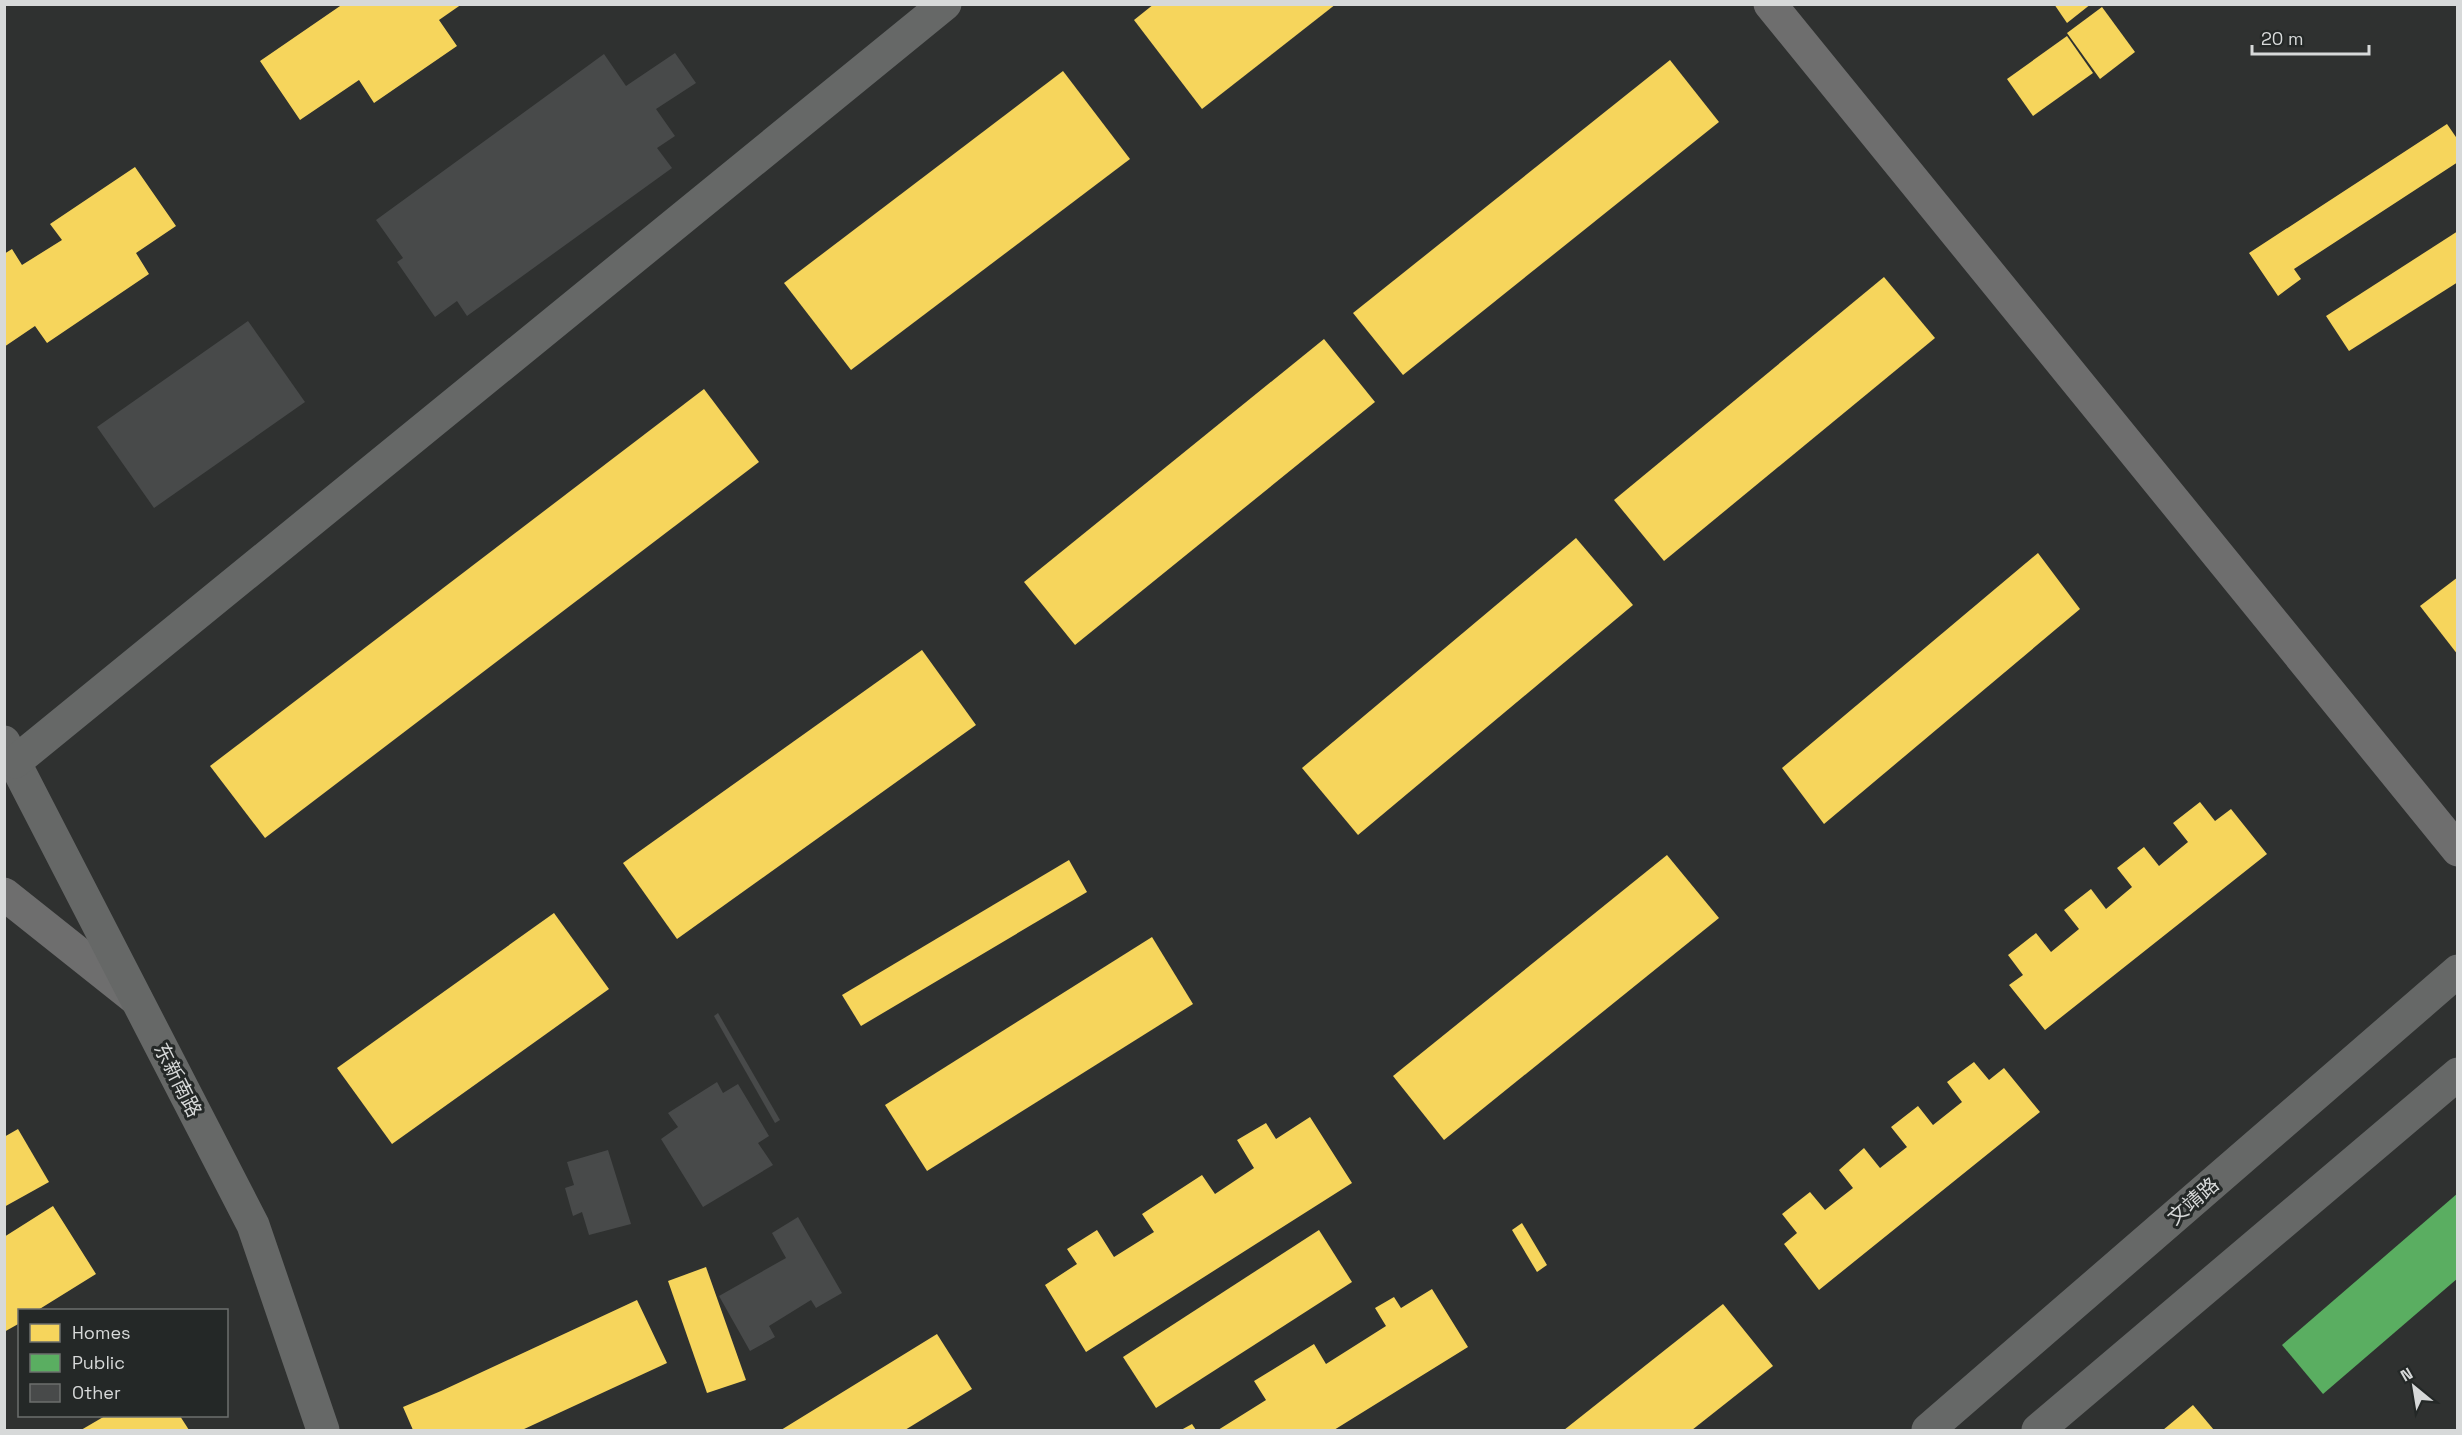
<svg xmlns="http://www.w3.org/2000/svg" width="2462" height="1435" font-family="'Space Grotesk','Noto Sans SC',sans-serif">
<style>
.homes{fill:#f6d55c}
.public{fill:#5aae61}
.building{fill:#484a4a}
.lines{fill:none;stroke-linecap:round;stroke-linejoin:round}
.street{stroke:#6e6e6e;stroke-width:33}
.secondary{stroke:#666867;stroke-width:33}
.labels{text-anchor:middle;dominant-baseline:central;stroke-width:6;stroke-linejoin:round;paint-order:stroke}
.street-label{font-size:20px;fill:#d7d9d9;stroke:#242827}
</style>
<rect width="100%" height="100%" fill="#2f3130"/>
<!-- homes -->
<g class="homes">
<polygon points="343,4 462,4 439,20 457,46 374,103 359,80 300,120 260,61"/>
<polygon points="1154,4 1336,4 1202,109 1134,20"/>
<polygon points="2054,4 2091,4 2067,23"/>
<polygon points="2102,7 2135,52 2100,79 2067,33"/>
<polygon points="2067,36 2093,73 2033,116 2007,79"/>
<polygon points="1670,60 1719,122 1403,375 1353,313"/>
<polygon points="1063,71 1130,159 851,370 784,283"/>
<polygon points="2447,124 2458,140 2458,162 2294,269 2301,279 2278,296 2249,253"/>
<polygon points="135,167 176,226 136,253 149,274 47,343 35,326 4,347 4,254 12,249 22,265 62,240 50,224"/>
<polygon points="2458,231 2458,282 2349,351 2326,316"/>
<polygon points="1884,277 1935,338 1664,561 1614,500"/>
<polygon points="1324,339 1375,402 1075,645 1024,582"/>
<polygon points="704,389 759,462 265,838 210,766"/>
<polygon points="1576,538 1633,605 1358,835 1302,768"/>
<polygon points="2038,553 2080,609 1824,824 1782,768"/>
<polygon points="2458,577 2458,655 2420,606"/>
<polygon points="922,650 976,725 677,939 623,863"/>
<polygon points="2200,802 2215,821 2231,809 2267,854 2045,1030 2009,985 2023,975 2008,955 2036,933 2051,952 2079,929 2064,910 2091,889 2106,909 2132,887 2117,868 2144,847 2159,866 2188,842 2173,823"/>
<polygon points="1667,855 1719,918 1444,1140 1393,1076"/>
<polygon points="1069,860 1087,892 861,1026 842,995"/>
<polygon points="554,913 609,989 392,1144 337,1068"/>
<polygon points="1152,937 1193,1004 927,1171 885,1105"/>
<polygon points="1974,1062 1989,1080 2004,1068 2040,1112 1819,1290 1784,1244 1797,1233 1782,1214 1810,1192 1825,1210 1853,1188 1839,1170 1864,1148 1880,1168 1907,1147 1891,1127 1918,1106 1933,1125 1962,1102 1947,1082"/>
<polygon points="1310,1117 1352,1183 1086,1352 1045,1285 1077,1264 1067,1249 1097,1230 1114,1257 1154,1232 1142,1214 1202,1175 1215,1194 1254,1168 1237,1140 1266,1123 1276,1139"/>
<polygon points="18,1129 49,1182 4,1207 4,1137"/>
<polygon points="53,1206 96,1274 38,1310 20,1310 20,1323 4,1332 4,1237"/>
<polygon points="1522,1223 1547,1265 1537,1272 1512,1230"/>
<polygon points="1319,1230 1352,1282 1156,1408 1123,1357"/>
<polygon points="706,1267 746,1380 707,1393 668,1281"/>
<polygon points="1432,1289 1468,1347 1334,1430 1218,1430 1266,1400 1254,1381 1314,1344 1326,1364 1386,1326 1375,1308 1394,1297 1401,1308"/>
<polygon points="637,1300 667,1363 522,1430 413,1430 403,1407 441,1391"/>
<polygon points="1723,1304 1773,1366 1692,1430 1564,1430"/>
<polygon points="937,1334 972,1389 905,1430 781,1430"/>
<polygon points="2193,1405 2214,1430 2163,1430"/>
<polygon points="105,1416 180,1416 189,1430 81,1430"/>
<polygon points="1192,1424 1196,1430 1181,1430"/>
</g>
<!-- public -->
<polygon class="public" points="2458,1193 2458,1278 2323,1394 2282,1345"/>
<!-- building -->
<g class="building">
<polygon points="675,53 696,83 656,109 675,136 657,148 672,168 467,316 457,301 435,317 397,262 403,258 376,220 604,54 626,86"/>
<polygon points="248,321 305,402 154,508 97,427"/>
<polygon points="718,1013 780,1120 775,1123 714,1016"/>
<polygon points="717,1082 723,1093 738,1084 769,1136 758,1143 773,1165 703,1207 661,1139 678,1127 668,1113"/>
<polygon points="608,1150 631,1224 589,1235 582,1212 573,1216 565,1188 574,1185 567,1162"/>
<polygon points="798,1217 842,1293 816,1308 811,1300 769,1326 775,1337 750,1351 719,1296 786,1258 772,1233"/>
</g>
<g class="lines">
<!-- street -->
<g class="street">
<polyline points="1770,4 2458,850"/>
<polyline points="4,894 136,999"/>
</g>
<!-- secondary -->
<g class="secondary">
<polyline points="4,742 253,1225 323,1430"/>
<polyline points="15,762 945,4"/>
<polyline points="1928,1430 2458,971"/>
<polyline points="2038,1430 2458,1074"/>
</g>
</g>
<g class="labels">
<!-- street labels -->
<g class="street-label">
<text transform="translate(178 1080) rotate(63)">东新南路</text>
<text transform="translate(2193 1201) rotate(-41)">文靖路</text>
</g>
</g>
<!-- border -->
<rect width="2462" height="1435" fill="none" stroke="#d7d9d9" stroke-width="12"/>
<!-- legend -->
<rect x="18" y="1309" width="210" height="108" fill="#242827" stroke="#6c6f6e" stroke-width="1.5"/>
<rect x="30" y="1324" width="30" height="18" fill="#f6d55c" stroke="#6c6f6e" stroke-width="1.5"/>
<text x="72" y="1339" font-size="18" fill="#d7d9d9">Homes</text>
<rect x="30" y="1354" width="30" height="18" fill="#5aae61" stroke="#6c6f6e" stroke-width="1.5"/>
<text x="72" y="1369" font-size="18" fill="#d7d9d9">Public</text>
<rect x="30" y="1384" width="30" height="18" fill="#484a4a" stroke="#6c6f6e" stroke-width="1.5"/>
<text x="72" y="1399" font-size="18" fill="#d7d9d9">Other</text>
<!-- north arrow -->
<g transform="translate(2414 1387) rotate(330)" stroke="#242827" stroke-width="4.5" paint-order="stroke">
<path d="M0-4.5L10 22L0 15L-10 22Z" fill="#d7d9d9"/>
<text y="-9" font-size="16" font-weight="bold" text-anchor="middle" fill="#d7d9d9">N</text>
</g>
<!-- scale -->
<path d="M2252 45v9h117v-9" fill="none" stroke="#d7d9d9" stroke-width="3"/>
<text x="2261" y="45" font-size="18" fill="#d7d9d9" stroke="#242827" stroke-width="4.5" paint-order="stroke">20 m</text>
</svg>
